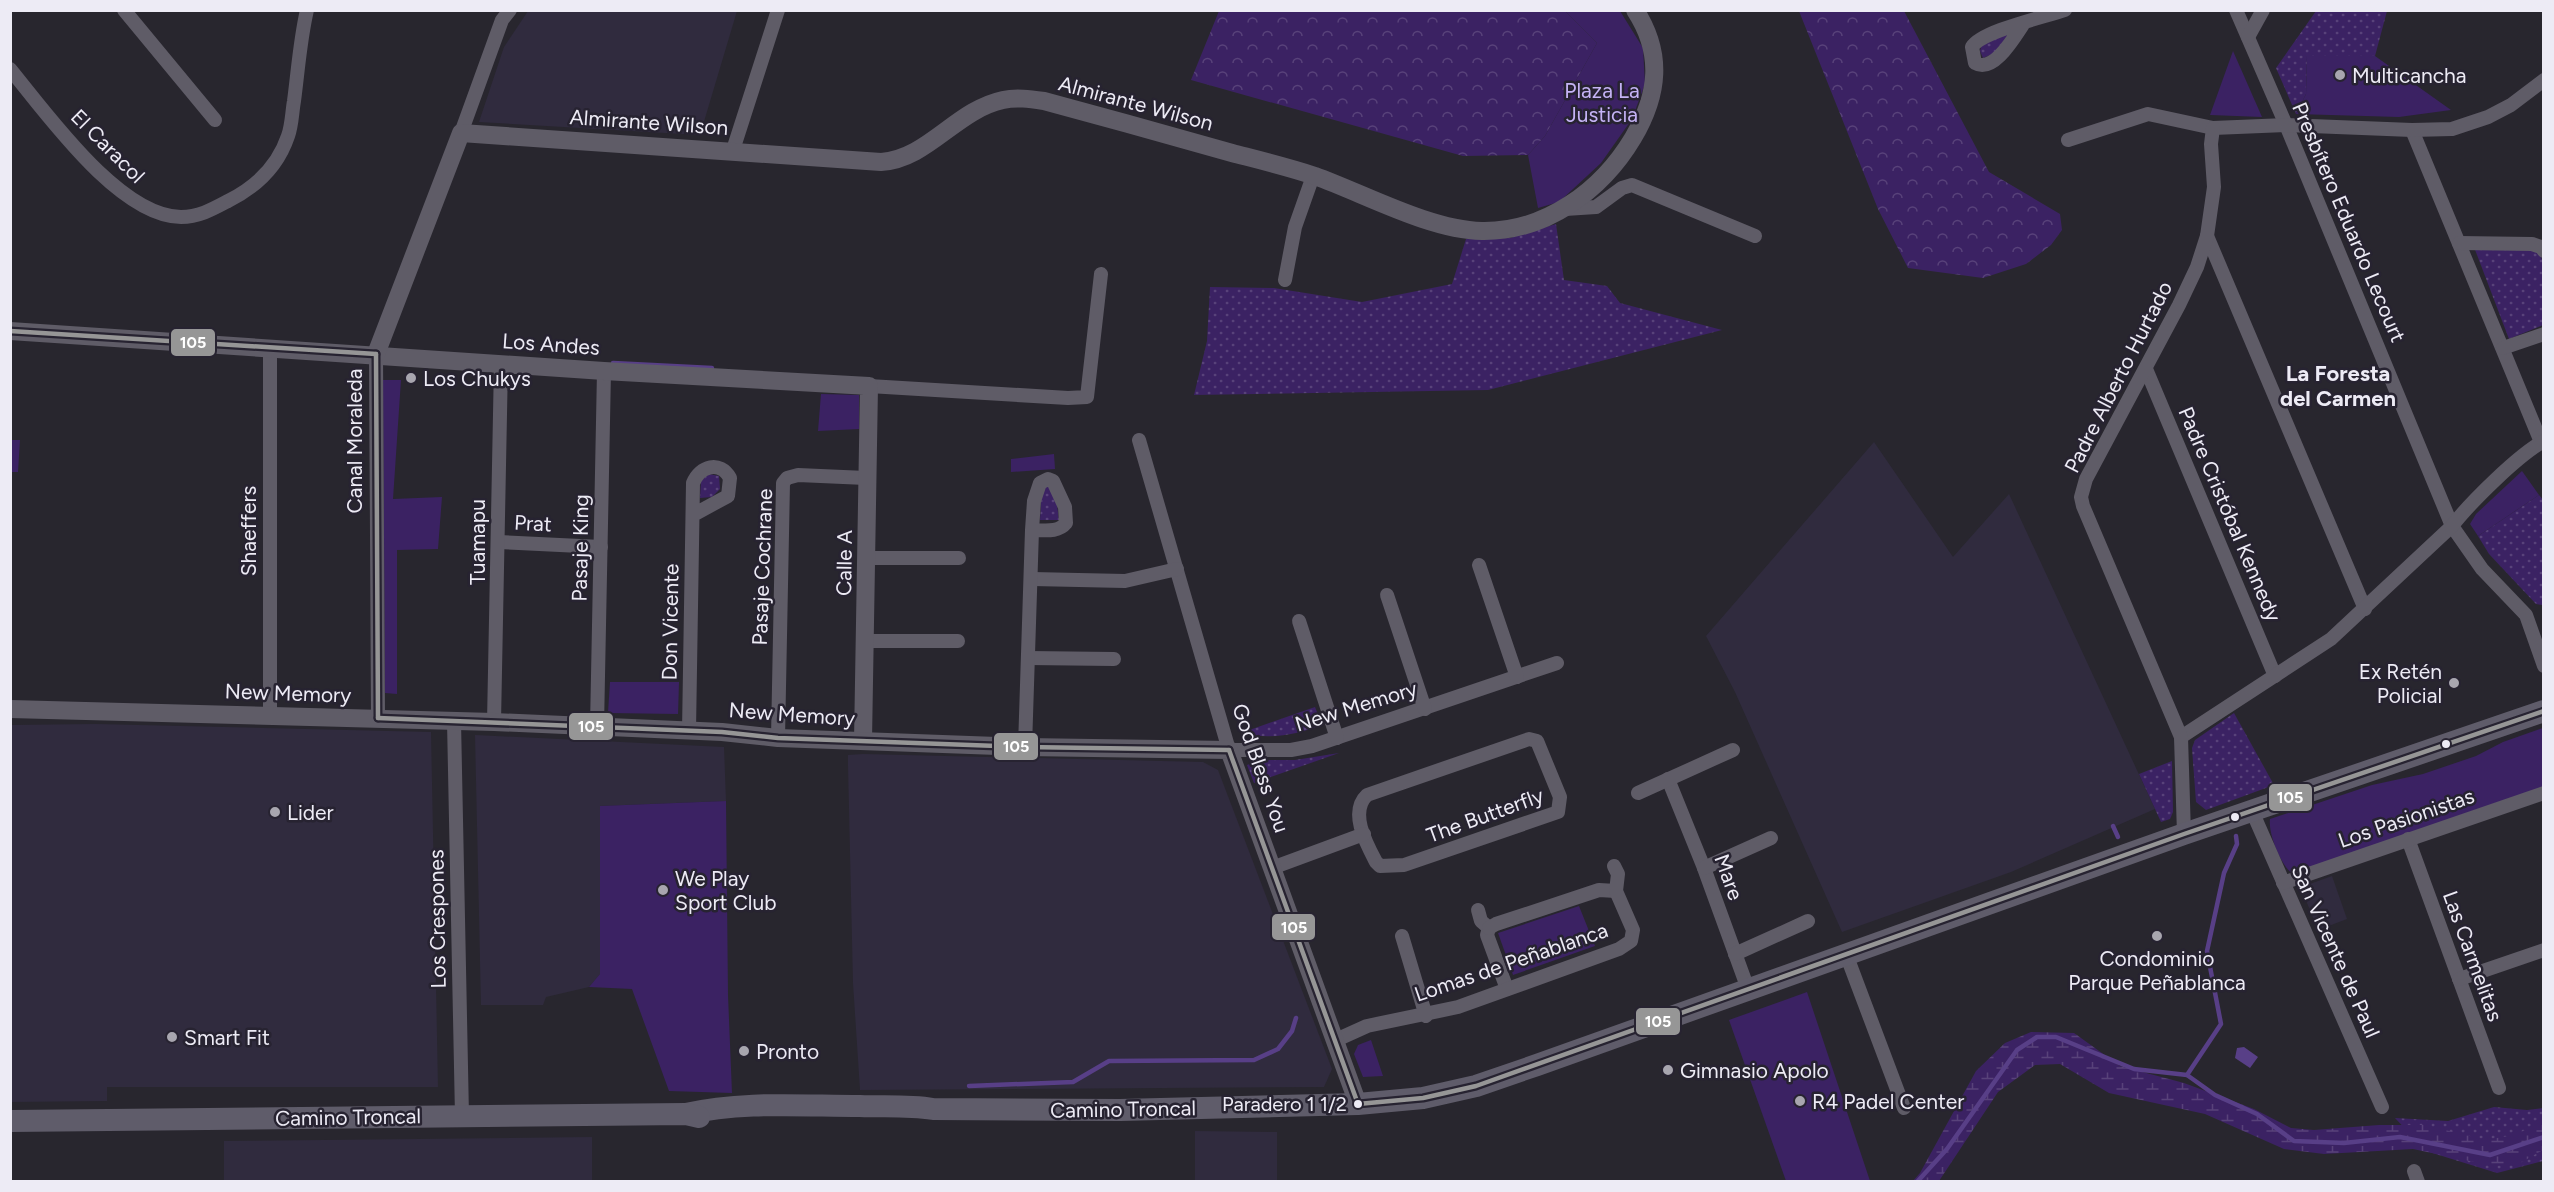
<svg xmlns="http://www.w3.org/2000/svg" width="2554" height="1192" font-family="Figtree,sans-serif">
<style>
.built{fill:#302b3e}
.grass{fill:url(#grass-dots)}
.forest{fill:url(#forest-crowns)}
.wetland{fill:url(#wetland-marsh)}
.park{fill:#3b2263}
.water{fill:#583f87}
.lines{fill:none;stroke-linecap:round;stroke-linejoin:round}
.stream{stroke:#583f87;stroke-width:4.5}
.minor{stroke:#5f5c67;stroke-width:14}
.tertiary{stroke:#5f5c67;stroke-width:18}
.primary{stroke:#5f5c6a;stroke-width:22}
.bus-1-casing{stroke:#272331;stroke-width:9}
.bus-1{stroke:#969696;stroke-width:4.5}
.poi-dot{fill:#a8a6af;stroke:#272331;stroke-width:2}
.bus-dot{fill:#edebf5;stroke:#272331;stroke-width:2}
.labels{text-anchor:middle;dominant-baseline:central;stroke-width:5;stroke-linejoin:round;paint-order:stroke}
.bus-label{font-size:20px;fill:#edebf5;stroke:#272331;text-anchor:end}
.poi-label{font-size:21px;fill:#edebf5;stroke:#272331;text-anchor:start}
.park-label{font-size:21px;fill:#c5b3f5;stroke:#272331}
.street-label{font-size:21px;fill:#edebf5;stroke:#272331}
.neighbourhood-label{font-size:22px;font-weight:bold;fill:#edebf5;stroke:#272331}
.line-badge{stroke:#272331;stroke-width:2}
.badge-label{font-size:16px;text-anchor:middle;font-weight:bold;fill:#fff}
</style>
<defs>
<pattern id="grass-dots" width="8" height="8" patternUnits="userSpaceOnUse" patternTransform="scale(1.5)"><rect width="8" height="8" fill="#3b2263"/><path d="M2 2h.1M6 6h.1" fill="none" stroke="#58427a" stroke-width="1.8" stroke-linecap="round"/></pattern>
<pattern id="forest-crowns" width="20" height="18" patternUnits="userSpaceOnUse" patternTransform="scale(1.5)"><rect width="20" height="18" fill="#3b2263"/><path d="M2 6a3 3 0 1 1 6 0M12 15a3 3 0 1 1 6 0" fill="none" stroke="#58427a"/></pattern>
<pattern id="wetland-marsh" width="20" height="14" patternUnits="userSpaceOnUse" patternTransform="scale(1.5)"><rect width="20" height="14" fill="#3b2263"/><path d="M1 5h8M5 5V1M11 12h8M15 12V8" fill="none" stroke="#58427a"/></pattern>
</defs>
<rect width="100%" height="100%" fill="#28262e"/>
<!-- built -->
<g class="built">
<polygon points="528,11 737,11 700,135 479,122 504,47"/>
<polygon points="1874,442 1953,557 2009,494 2155,809 2011,872 1842,932 1735,692 1706,636"/>
<polygon points="96,724 431,732 438,1087 107,1087 107,1101 11,1102 11,725"/>
<polygon points="475,735 724,747 726,801 600,806 600,974 589,987 546,997 543,1005 481,1005"/>
<polygon points="863,754 1203,762 1218,770 1332,1069 1324,1087 860,1090 853,983 848,765 848,755"/>
<polygon points="2332,876 2347,919 2318,930 2303,893 2307,885"/>
<polygon points="1195,1131 1277,1132 1277,1181 1195,1181"/>
<polygon points="592,1137 592,1181 224,1181 224,1141"/>
</g>
<!-- grass -->
<g class="grass">
<polygon points="2316,11 2387,11 2375,56 2307,56 2306,94 2296,114 2276,68"/>
<polygon points="2012,32 1997,52 1983,58 1980,51 1983,41"/>
<polygon points="1556,224 1564,280 1607,286 1620,303 1722,330 1488,390 1194,395 1207,341 1210,287 1274,288 1362,302 1452,284 1466,239 1510,238"/>
<polygon points="2474,247 2538,250 2543,262 2543,325 2509,339"/>
<polygon points="709,474 719,476 720,489 712,497 700,498 701,481"/>
<polygon points="1049,486 1055,490 1059,520 1040,520 1042,488"/>
<polygon points="2539,495 2544,501 2542,605 2536,604 2489,554 2478,536"/>
<path d="M1315 707 1322 725C1295 735 1269 740 1241 733Z"/>
<polygon points="2234,713 2274,785 2206,810 2196,802 2192,748 2195,740"/>
<polygon points="1339,753 1254,783 1247,765 1261,760 1295,760"/>
<polygon points="2172,761 2173,812 2170,819 2161,822 2139,774"/>
<polygon points="2494,1107 2527,1110 2543,1108 2543,1161 2497,1173 2426,1151 2395,1118 2448,1121"/>
</g>
<!-- forest -->
<g class="forest">
<polygon points="1219,11 1565,11 1597,43 1545,136 1528,155 1463,156 1191,80"/>
<polygon points="1799,11 1904,11 1989,172 2060,214 2062,230 2051,245 2026,264 1983,278 1908,268 1878,209"/>
</g>
<!-- wetland -->
<polygon class="wetland" points="2031,1032 2074,1033 2120,1066 2184,1083 2254,1109 2291,1128 2314,1130 2379,1125 2425,1125 2486,1140 2514,1135 2543,1122 2543,1150 2520,1163 2493,1166 2413,1149 2324,1154 2284,1149 2205,1114 2109,1093 2060,1064 2035,1065 1998,1092 1939,1181 1913,1181 1920,1173 1976,1071 2005,1043"/>
<!-- park -->
<g class="park">
<polygon points="1565,11 1620,11 1643,48 1645,84 1632,119 1601,163 1559,202 1538,208 1528,155 1545,136 1597,43"/>
<polygon points="2233,51 2262,117 2210,115"/>
<polygon points="2307,56 2375,56 2451,110 2399,117 2296,114 2306,94"/>
<polygon points="383,380 401,380 393,499 442,497 438,549 397,550 397,694 385,693"/>
<polygon points="821,394 859,395 859,429 818,431"/>
<polygon points="10,440 20,440 18,472 11,472"/>
<polygon points="1054,454 1055,469 1011,472 1011,459"/>
<polygon points="2522,471 2539,495 2478,536 2470,524 2476,514"/>
<polygon points="610,682 679,682 678,714 608,713"/>
<path d="M2543 728V787L2294 875C2281 867 2268 834 2270 819L2372 785 2423 774 2476 756 2503 742Z"/>
<polygon points="726,801 728,995 732,1093 669,1091 632,989 589,987 600,974 600,806"/>
<polygon points="1579,906 1595,946 1513,975 1498,933"/>
<polygon points="1807,992 1870,1181 1786,1181 1729,1020"/>
<polygon points="1371,1040 1383,1076 1363,1077 1354,1054 1358,1045"/>
</g>
<!-- water -->
<polygon class="water" points="2244,1047 2258,1057 2250,1068 2235,1058 2237,1048"/>
<g class="lines">
<!-- stream -->
<g class="stream">
<polyline points="613,363 712,368"/>
<polyline points="2113,826 2118,837"/>
<polyline points="2187,1075 2221,1024 2207,951 2224,873 2237,844 2236,836"/>
<polyline points="969,1086 1073,1082 1109,1061 1254,1060 1278,1049 1292,1031 1296,1018"/>
<polyline points="1917,1182 1947,1149 2017,1050 2037,1037 2056,1037 2134,1069 2187,1075 2215,1095 2257,1114 2294,1141 2344,1143 2400,1137 2490,1155 2544,1137"/>
</g>
<!-- minor -->
<g class="minor">
<polyline points="124,10 215,120"/>
<polyline points="2236,10 2286,125 2452,526 2482,569 2526,615 2544,666"/>
<path d="M2024 23C2015 36 1994 74 1975 63L1972 47C1981 31 2045 17 2065 10"/>
<polyline points="2248,37 2263,10"/>
<path d="M10 69C47 114 120 217 181 217 199 217 213 209 228 201 256 187 278 166 288 136 292 125 292 112 294 101 298 71 300 40 307 10"/>
<polyline points="2412,130 2541,442"/>
<polyline points="461,133 502,20 510,10"/>
<polyline points="2068,140 2148,114 2213,128 2286,125 2412,130 2452,129 2488,117 2511,105 2544,80"/>
<polyline points="733,150 778,10"/>
<polyline points="1565,209 1596,207 1622,188 1632,185 1755,236"/>
<polyline points="2207,236 2365,609"/>
<polyline points="2459,243 2532,244 2541,247 2544,251"/>
<polyline points="1285,280 1295,227 1313,176"/>
<polyline points="270,347 270,715"/>
<polyline points="2503,348 2544,334"/>
<polyline points="376,354 378,718"/>
<polyline points="2146,369 2275,676"/>
<polyline points="869,386 1068,398 1087,397 1101,274"/>
<polyline points="1139,440 1229,750 1291,750 1312,746 1557,663"/>
<polyline points="499,542 601,547"/>
<polyline points="867,558 959,558"/>
<polyline points="1479,565 1517,677"/>
<polyline points="1032,579 1125,581 1177,569"/>
<polyline points="1387,595 1425,709"/>
<polyline points="1299,621 1337,738"/>
<polyline points="865,641 958,641"/>
<polyline points="1028,658 1114,659"/>
<polyline points="454,721 462,1116"/>
<path d="M494 722C497 602 498 483 501 363"/>
<polyline points="597,727 604,371"/>
<path d="M689 731 693 483C700 466 720 460 730 478L728 496 693 515"/>
<path d="M2181 737 2331 639 2452 526C2470 503 2518 455 2544 441"/>
<polyline points="778,738 783,483 787,478 798,475 866,478"/>
<path d="M1529 739 1537 741 1560 797 1558 812 1404 865 1380 866 1376 862C1366 843 1349 812 1367 795Z"/>
<path d="M1025 747 1032 530 1034 501 1040 483 1048 479 1053 481 1065 507 1066 523C1058 533 1044 530 1032 530"/>
<polyline points="1668,779 1704,868 1748,989"/>
<polyline points="1638,793 1733,750"/>
<polyline points="2252,811 2382,1107"/>
<polyline points="2184,834 2181,737 2083,506 2081,497 2086,479 2179,305 2197,267 2207,236 2214,187 2211,144 2213,128"/>
<polyline points="2408,839 2499,1088"/>
<polyline points="1272,868 1364,834"/>
<polyline points="1704,868 1771,838"/>
<polyline points="2283,883 2544,793"/>
<polyline points="1478,910 1481,921 1489,928 1487,935 1507,989"/>
<polyline points="1489,928 1496,924 1599,890 1616,891"/>
<polyline points="1402,936 1426,1016"/>
<polyline points="1735,954 1808,921"/>
<polyline points="1846,954 1904,1108"/>
<polyline points="2459,979 2544,950"/>
<polyline points="1336,1040 1367,1026 1458,1007 1619,949 1631,941 1633,930 1616,891 1618,874 1614,866"/>
<polyline points="2414,1171 2418,1182"/>
</g>
<!-- tertiary -->
<g class="tertiary">
<polyline points="10,331 604,371 869,386 863,741"/>
<path d="M376 354 461 133 881 162C928 159 956 110 1003 100 1016 97 1030 99 1044 101 1107 118 1169 135 1232 153 1259 160 1288 167 1315 176 1365 194 1430 230 1482 231 1546 232 1602 190 1633 138 1659 94 1663 53 1635 10"/>
<polyline points="10,709 494,722 722,732 778,738 1025,747 1229,750 1358,1104"/>
</g>
<!-- primary -->
<g class="primary">
<path d="M686 1114C742 1101 802 1106 860 1106 885 1107 908 1105 933 1109L1120 1110 1358 1104 1423 1098 1476 1086 1537 1065 2184 834 2544 711"/>
<polyline points="10,1121 686,1114 699,1117"/>
</g>
<defs>
<g id="bus-1">
<polyline points="10,331 376,354"/>
<polyline points="376,354 378,718"/>
<polyline points="378,718 722,732 778,738 1025,747 1229,750"/>
<polyline points="1229,750 1358,1104"/>
<polyline points="1358,1104 1423,1098 1476,1086 2184,834 2544,711"/>
</g>
</defs>
<!-- bus-1 casing -->
<use href="#bus-1" class="bus-1-casing"/>
<!-- bus-1 -->
<use href="#bus-1" class="bus-1"/>
</g>
<!-- markers -->
<g class="poi-dot">
<circle cx="2340" cy="75" r="6"/>
<circle cx="411" cy="378" r="6"/>
<circle cx="2454" cy="683" r="6"/>
<circle cx="275" cy="812" r="6"/>
<circle cx="663" cy="890" r="6"/>
<circle cx="2157" cy="936" r="6"/>
<circle cx="172" cy="1037" r="6"/>
<circle cx="744" cy="1051" r="6"/>
<circle cx="1668" cy="1070" r="6"/>
<circle cx="1800" cy="1101" r="6"/>
</g>
<g class="bus-dot">
<circle cx="2446" cy="744" r="5"/>
<circle cx="2235" cy="817" r="5"/>
<circle cx="1358" cy="1104" r="5"/>
</g>
<g class="labels">
<!-- bus labels -->
<g class="bus-label">
<text x="1347" y="1104">Paradero 1 1/2</text>
</g>
<!-- poi labels -->
<g class="poi-label">
<text x="2352" y="75">Multicancha</text>
<text x="423" y="378">Los Chukys</text>
<text x="2442" y="671" text-anchor="end">Ex Retén<tspan x="2442" dy="24">Policial</tspan></text>
<text x="287" y="812">Lider</text>
<text x="675" y="878">We Play<tspan x="675" dy="24">Sport Club</tspan></text>
<text x="2157" y="958" text-anchor="middle">Condominio<tspan x="2157" dy="24">Parque Peñablanca</tspan></text>
<text x="184" y="1037">Smart Fit</text>
<text x="756" y="1051">Pronto</text>
<text x="1680" y="1070">Gimnasio Apolo</text>
<text x="1812" y="1101">R4 Padel Center</text>
</g>
<!-- park labels -->
<g class="park-label">
<text x="1602" y="90">Plaza La<tspan x="1602" dy="24">Justicia</tspan></text>
</g>
<!-- street labels -->
<g class="street-label">
<text transform="translate(1136 103) rotate(15)">Almirante Wilson</text>
<text transform="translate(649 122) rotate(4)">Almirante Wilson</text>
<text transform="translate(108 146) rotate(45)">El Caracol</text>
<text transform="translate(2349 222) rotate(67)">Presbítero Eduardo Lecourt</text>
<text transform="translate(551 344) rotate(4)">Los Andes</text>
<text transform="translate(2118 377) rotate(-63)">Padre Alberto Hurtado</text>
<text transform="translate(354 441) rotate(-90)">Canal Moraleda</text>
<text transform="translate(2230 514) rotate(67)">Padre Cristóbal Kennedy</text>
<text transform="translate(533 523) rotate(3)">Prat</text>
<text transform="translate(248 531) rotate(-90)">Shaeffers</text>
<text transform="translate(477 542) rotate(-90)">Tuamapu</text>
<text transform="translate(580 548) rotate(-89)">Pasaje King</text>
<text transform="translate(844 563) rotate(-89)">Calle A</text>
<text transform="translate(762 567) rotate(-88)">Pasaje Cochrane</text>
<text transform="translate(670 622) rotate(-89)">Don Vicente</text>
<text transform="translate(288 693) rotate(2)">New Memory</text>
<text transform="translate(1356 706) rotate(-17)">New Memory</text>
<text transform="translate(792 714) rotate(4)">New Memory</text>
<text transform="translate(1261 768) rotate(71)">God Bless You</text>
<text transform="translate(1485 815) rotate(-20)">The Butterfly</text>
<text transform="translate(2406 818) rotate(-19)">Los Pasionistas</text>
<text transform="translate(1729 877) rotate(70)">Mare</text>
<text transform="translate(437 919) rotate(-91)">Los Crespones</text>
<text transform="translate(2336 951) rotate(66)">San Vicente de Paul</text>
<text transform="translate(2473 956) rotate(70)">Las Carmelitas</text>
<text transform="translate(1511 962) rotate(-19)">Lomas de Peñablanca</text>
<text transform="translate(1123 1109) rotate(-1)">Camino Troncal</text>
<text transform="translate(348 1117) rotate(-1)">Camino Troncal</text>
</g>
<!-- neighbourhood labels -->
<g class="neighbourhood-label">
<text x="2338" y="373">La Foresta<tspan x="2338" dy="25">del Carmen</tspan></text>
</g>
</g>
<g class="line-badge">
<rect x="170" y="328" width="46" height="29" rx="6" fill="#969696"/>
<rect x="568" y="712" width="46" height="29" rx="6" fill="#969696"/>
<rect x="993" y="732" width="46" height="29" rx="6" fill="#969696"/>
<rect x="2268" y="783" width="45" height="29" rx="6" fill="#969696"/>
<rect x="1271" y="913" width="45" height="28" rx="6" fill="#969696"/>
<rect x="1635" y="1007" width="46" height="29" rx="6" fill="#969696"/>
</g>
<g class="badge-label">
<text x="193" y="348">105</text>
<text x="591" y="732">105</text>
<text x="1016" y="752">105</text>
<text x="2290" y="803">105</text>
<text x="1294" y="933">105</text>
<text x="1658" y="1027">105</text>
</g>
<!-- border -->
<rect width="2554" height="1192" fill="none" stroke="#edebf5" stroke-width="24"/>
</svg>
